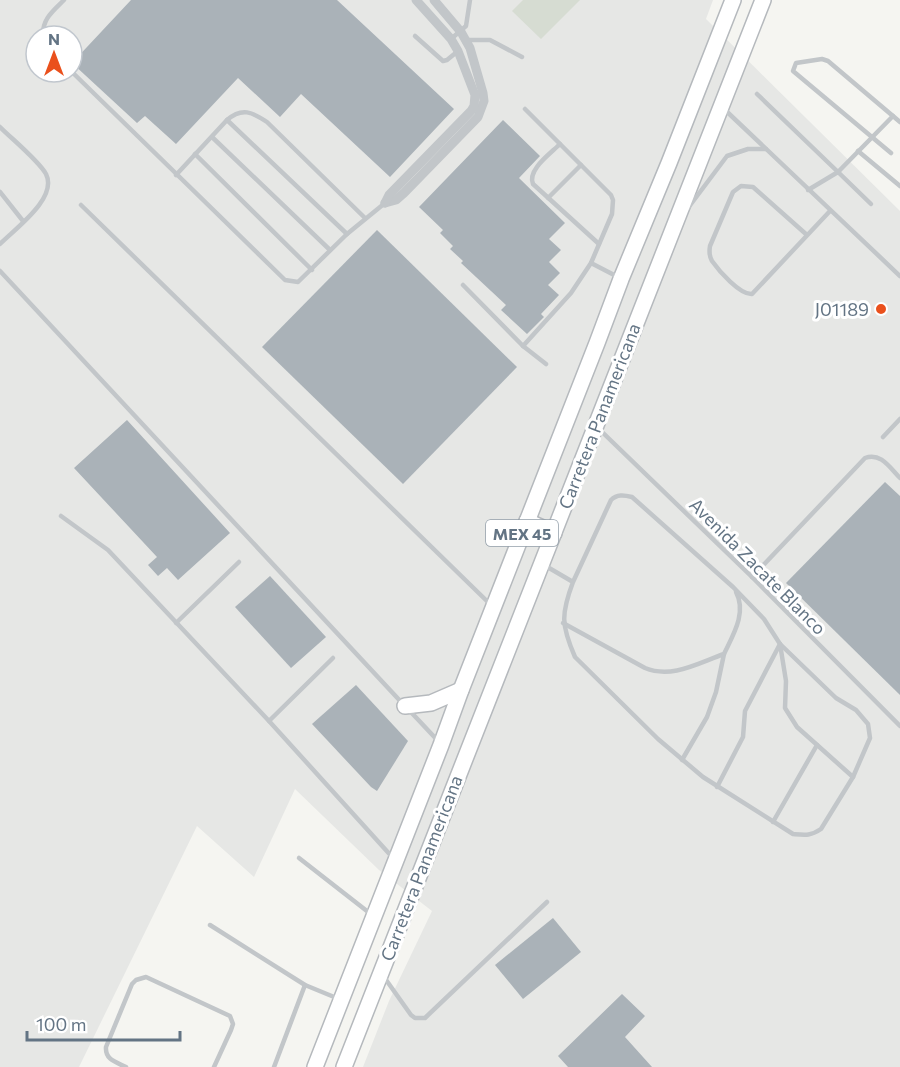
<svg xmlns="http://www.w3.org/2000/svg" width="900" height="1067" font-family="Commissioner,sans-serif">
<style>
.built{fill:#e6e7e5;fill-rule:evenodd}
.green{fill:#d6dcd2}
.building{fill:#aab2b8}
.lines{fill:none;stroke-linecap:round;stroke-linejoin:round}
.primary-casing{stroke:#b5b9bd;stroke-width:18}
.lane{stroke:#c2c6c9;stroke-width:4.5}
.street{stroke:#c2c6c9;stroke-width:9}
.primary{stroke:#fff;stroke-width:15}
.poi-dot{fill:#ea501c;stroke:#fff;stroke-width:2}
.labels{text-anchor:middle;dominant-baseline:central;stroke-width:6;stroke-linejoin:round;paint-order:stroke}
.shield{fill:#fff;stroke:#929ea9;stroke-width:1.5}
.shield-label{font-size:16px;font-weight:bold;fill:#637484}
.poi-label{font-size:18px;fill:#637484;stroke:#fff;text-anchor:end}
.street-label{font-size:18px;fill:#637484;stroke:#fff}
</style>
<rect width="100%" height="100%" fill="#f5f5f1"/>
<!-- built -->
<path class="built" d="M0 0H713L706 19 900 211V1067H363L389 1001 432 911 379 870 295 789 254 877 197 826 79 1067H0ZM36 36H72V72H36Z"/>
<!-- green -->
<polygon class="green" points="523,0 580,0 541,39 512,11"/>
<!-- building -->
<g class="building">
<polygon points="131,0 337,0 454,109 390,177 301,94 280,117 238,78 176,144 145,116 137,123 72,63"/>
<polygon points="503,120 540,156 519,178 565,223 549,239 561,250 549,262 560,273 548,285 559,295 541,314 544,317 527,334 501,310 506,305 461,263 463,261 450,249 453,246 440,233 443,230 419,207"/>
<polygon points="377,230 517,367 403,484 262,347"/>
<polygon points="127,420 230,533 178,580 167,568 158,576 148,565 157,557 74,468"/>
<polygon points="885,482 900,496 900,695 786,583"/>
<polygon points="270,576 326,637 291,668 235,607"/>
<polygon points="356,685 408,741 377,791 371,787 312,724"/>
<polygon points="553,918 581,952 523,999 495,965"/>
<polygon points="622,994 645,1016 625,1037 652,1067 568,1067 558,1056"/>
</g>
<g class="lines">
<defs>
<g id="primary">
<polyline points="527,521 554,533"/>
<polyline points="405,706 431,703 461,690"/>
<polyline points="315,1067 441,745 461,690 597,343 621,279 669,163 733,0"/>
<polyline points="344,1067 763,0"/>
</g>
</defs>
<!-- primary casing -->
<use href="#primary" class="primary-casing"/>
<!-- lane -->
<g class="lane">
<path d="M43 36C42 19 53 11 64 0"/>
<polyline points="415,36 443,61 447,60 458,51"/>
<polyline points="451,39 466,26 470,0"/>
<polyline points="467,40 490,40 522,57"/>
<polyline points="72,72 285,280 298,282 347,234 385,203"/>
<polyline points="757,94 838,172 893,116"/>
<polyline points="723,108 900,276"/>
<polyline points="227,120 347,234"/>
<path d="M0 127C12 139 39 161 46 174 58 198 16 228 0 244"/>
<polyline points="212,137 330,250"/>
<path d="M560 144C550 154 527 170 533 184L599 244"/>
<polyline points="858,151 900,186"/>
<polyline points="891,153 793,71 796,63 822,59 828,61 900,122"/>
<polyline points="195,154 312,270"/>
<path d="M176 175 227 120C242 107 252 112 267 122L365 218"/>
<polyline points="808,190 838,172 871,204"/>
<polyline points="0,192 23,221"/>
<polyline points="548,198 581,165"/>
<polyline points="81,205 492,606"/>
<polyline points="688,208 727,156 748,149 766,149"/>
<path d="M807 235 753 187 741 186 733 192 710 246C709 252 709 256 712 261 719 271 740 295 752 294L830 211"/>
<polyline points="591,263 618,277"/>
<polyline points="0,271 403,704"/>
<polyline points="463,285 523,346 546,364"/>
<polyline points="523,346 571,293 591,263 612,214 613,200 611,195 525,109"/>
<polyline points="599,429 752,577 900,726"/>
<polyline points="883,437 900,419"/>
<polyline points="61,516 108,550 269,721 394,859"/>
<path d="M544 565 573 582C561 614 561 625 575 657L658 739 703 777 793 834C805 835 811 836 821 829L853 777 870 738 868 724 856 710 836 698 780 644 764 619 733 587 632 497C624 495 617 494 611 500L573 582"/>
<path d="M752 577 865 458C881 452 890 468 900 478"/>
<polyline points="176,623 239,562"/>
<path d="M563 623 645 668C672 679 698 663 724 654 733 635 747 613 736 592"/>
<polyline points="780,644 786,681 785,708 797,727 853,777"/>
<polyline points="409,710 440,743"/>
<polyline points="269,721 333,658"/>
<polyline points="682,760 707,717 716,692 724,654"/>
<polyline points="717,787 743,737 745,711 780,644"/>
<polyline points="773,822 817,745"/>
<polyline points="299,858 372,915"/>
<polyline points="210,925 305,985 339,999"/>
<polyline points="384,977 411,1015 415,1018 425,1018 547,902"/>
<path d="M126 1067C116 1062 105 1060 106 1047L132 984 136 980 146 977 230 1016 233 1024 231 1030 214 1067"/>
<polyline points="274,1067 305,985"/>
</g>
<!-- street -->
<g class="street">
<polyline points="385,203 396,200 404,193 478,117 484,101 483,93 470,48 461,32 434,0"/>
<polyline points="385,203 389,195 471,111 474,106 475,95 458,51 451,39 416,0"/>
</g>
<!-- primary -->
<use href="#primary" class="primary"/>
</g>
<!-- markers -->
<circle class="poi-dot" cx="881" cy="309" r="6"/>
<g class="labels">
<!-- shield labels -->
<rect class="shield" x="486" y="520" width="72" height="26" rx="4.5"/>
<g class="shield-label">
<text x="522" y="533">MEX 45</text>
</g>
<!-- poi labels -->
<g class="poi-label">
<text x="869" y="309">J01189</text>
</g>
<!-- street labels -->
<g class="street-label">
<text transform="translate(599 416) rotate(-69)">Carretera Panamericana</text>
<text transform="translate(758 566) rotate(45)">Avenida Zacate Blanco</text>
<text transform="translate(421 868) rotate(-69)">Carretera Panamericana</text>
</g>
</g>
<!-- north arrow -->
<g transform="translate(54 54)"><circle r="28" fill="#ffffff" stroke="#c1c7ce" stroke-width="1.5"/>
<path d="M0-4.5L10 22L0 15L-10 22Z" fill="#ea501c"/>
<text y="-9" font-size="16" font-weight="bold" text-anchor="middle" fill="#637484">N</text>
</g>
<!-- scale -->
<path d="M27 1031v9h153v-9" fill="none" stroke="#637484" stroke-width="3"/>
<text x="36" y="1031" font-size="18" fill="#637484" stroke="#ffffff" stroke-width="4.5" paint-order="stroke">100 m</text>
</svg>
